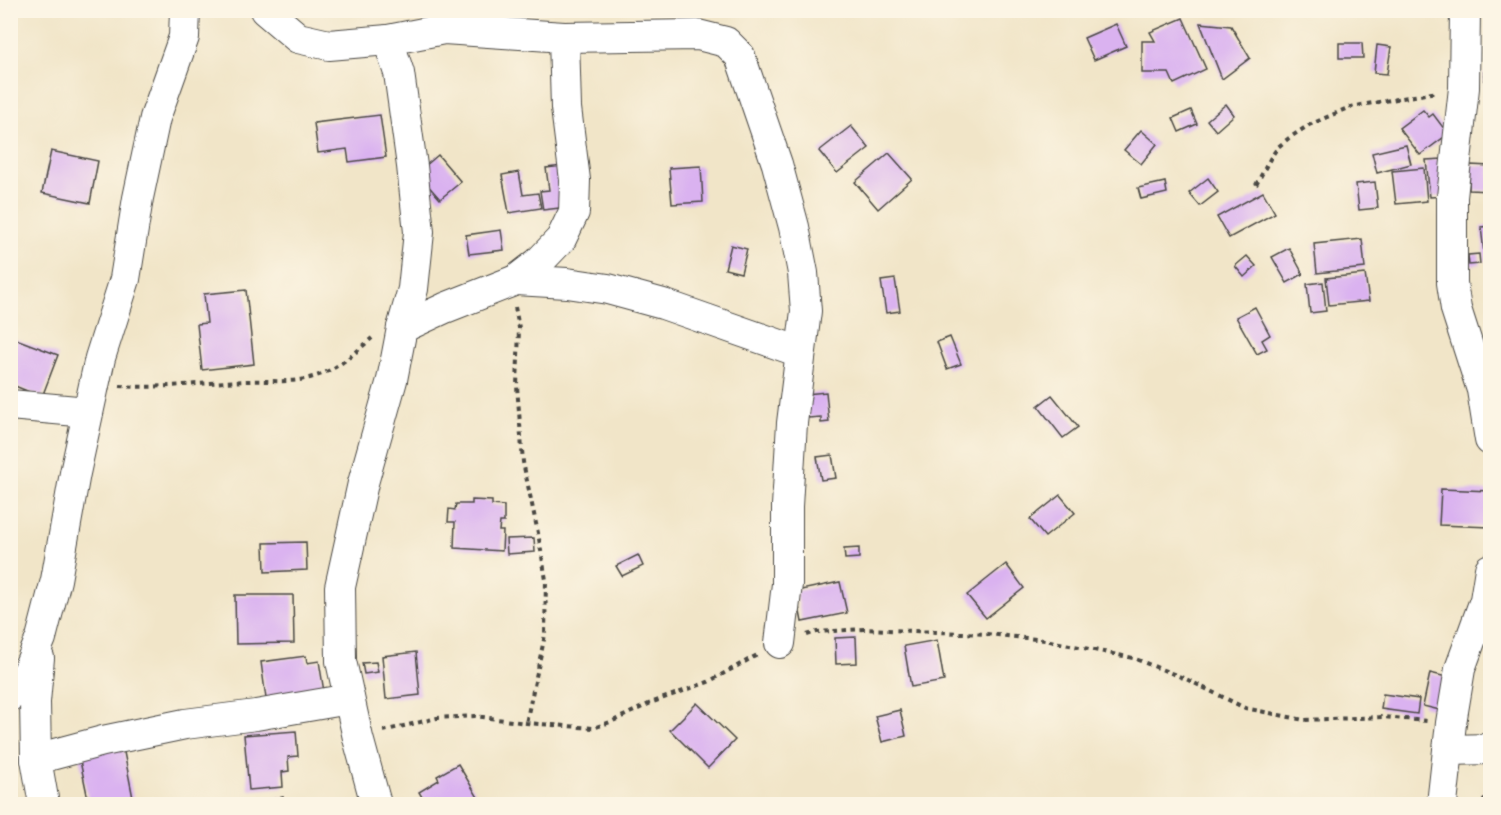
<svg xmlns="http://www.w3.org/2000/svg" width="1501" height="815" font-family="Mynerve,sans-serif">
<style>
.building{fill:#dab2f0}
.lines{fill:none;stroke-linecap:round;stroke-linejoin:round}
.minor-casing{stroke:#494743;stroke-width:32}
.path{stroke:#494743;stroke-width:4;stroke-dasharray:4.5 4.5;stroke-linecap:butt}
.minor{stroke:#fff;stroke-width:30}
</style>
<rect width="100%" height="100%" fill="#fcf5e5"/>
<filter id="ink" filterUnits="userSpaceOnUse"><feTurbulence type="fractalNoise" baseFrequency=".0167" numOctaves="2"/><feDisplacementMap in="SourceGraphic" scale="12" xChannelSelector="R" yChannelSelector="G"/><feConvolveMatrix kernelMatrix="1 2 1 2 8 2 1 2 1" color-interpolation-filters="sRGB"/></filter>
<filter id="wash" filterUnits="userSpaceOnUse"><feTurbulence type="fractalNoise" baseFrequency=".008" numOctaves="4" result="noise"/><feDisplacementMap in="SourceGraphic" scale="24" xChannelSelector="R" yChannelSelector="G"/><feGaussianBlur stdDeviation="1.35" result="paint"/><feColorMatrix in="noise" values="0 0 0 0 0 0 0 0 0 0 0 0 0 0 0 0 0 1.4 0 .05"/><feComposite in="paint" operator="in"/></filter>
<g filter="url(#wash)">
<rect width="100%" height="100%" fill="#f1e5c8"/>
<g id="blocks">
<!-- building -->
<g class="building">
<polygon points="1183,18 1206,69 1174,84 1169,73 1142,73 1142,41 1155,41 1150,32"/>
<polygon points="1200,23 1231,26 1250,58 1222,79"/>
<polygon points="1116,24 1126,46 1094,60 1084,38"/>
<polygon points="1339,43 1362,43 1363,58 1339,58"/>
<polygon points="1377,45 1391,47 1387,74 1374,73"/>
<polygon points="1490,71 1490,102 1486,102 1484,72"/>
<polygon points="1226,104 1234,115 1216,131 1207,120"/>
<polygon points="1191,110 1197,124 1179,132 1173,118"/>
<polygon points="1423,110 1429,117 1433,114 1448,134 1420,155 1399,128"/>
<polygon points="380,115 386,157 349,162 347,149 318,153 314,123"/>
<polygon points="851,126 869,148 837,173 819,151"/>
<polygon points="1141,130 1157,144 1141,164 1124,150"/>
<polygon points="1406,145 1411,164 1377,173 1372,153"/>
<polygon points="51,151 98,161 90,203 42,193"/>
<polygon points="889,153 912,179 878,209 855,182"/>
<polygon points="438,155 461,182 440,199 417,173"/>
<polygon points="1443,159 1446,196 1430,197 1426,160"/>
<polygon points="1470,165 1490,166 1490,191 1469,190"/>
<polygon points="563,166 568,207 543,210 540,191 549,190 546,168"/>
<polygon points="701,166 703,202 672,204 669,168"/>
<polygon points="1424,168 1427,201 1396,204 1392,171"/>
<polygon points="519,172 523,195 538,193 541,208 509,213 502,175"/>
<polygon points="1208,178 1218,192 1200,206 1189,193"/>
<polygon points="1165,182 1167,193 1141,199 1138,188"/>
<polygon points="1375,182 1378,208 1359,210 1356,184"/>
<polygon points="1263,192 1275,213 1229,238 1217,217"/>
<polygon points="1490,226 1490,261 1485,261 1481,227"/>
<polygon points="501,230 504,250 469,254 466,235"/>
<polygon points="1362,239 1365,268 1317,273 1314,244"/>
<polygon points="731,245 747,249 741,273 725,269"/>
<polygon points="1289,248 1303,274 1287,283 1272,257"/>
<polygon points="1479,254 1480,264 1469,265 1468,255"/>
<polygon points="1247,256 1256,266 1244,277 1235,266"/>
<polygon points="1365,274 1369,301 1329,305 1326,278"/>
<polygon points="895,279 900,311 886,313 881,281"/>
<polygon points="1323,282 1326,311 1310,313 1307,284"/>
<polygon points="246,290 254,364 202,370 197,324 207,323 204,294"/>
<polygon points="1255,307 1270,335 1262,340 1267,349 1257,354 1236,317"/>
<polygon points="950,337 961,364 947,369 937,342"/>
<polygon points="16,339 58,355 42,397 10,384 10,347 13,348"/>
<polygon points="826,392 829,422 821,423 821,417 808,418 806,394"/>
<polygon points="1052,395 1078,427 1063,438 1038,406"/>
<polygon points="832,455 836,478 821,480 817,457"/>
<polygon points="1441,489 1490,491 1490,527 1439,525"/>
<polygon points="1060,495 1075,513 1045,537 1030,519"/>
<polygon points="472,500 492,501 492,505 504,506 504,522 500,522 499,531 503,531 502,551 454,548 455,522 448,522 449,509 455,510 456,504 472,504"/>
<polygon points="534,538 535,552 507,554 506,539"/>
<polygon points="306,542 307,570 265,572 264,543"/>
<polygon points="859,548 859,558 845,559 844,549"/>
<polygon points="638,555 643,566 622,576 616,566"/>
<polygon points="1006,564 1024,588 986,618 967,595"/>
<polygon points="840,582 847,613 802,622 796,591"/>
<polygon points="235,595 293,595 294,643 236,644"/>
<polygon points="856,637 857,663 836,664 835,638"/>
<polygon points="937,640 944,681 911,687 904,646"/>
<polygon points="416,652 420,695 386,699 382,656"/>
<polygon points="306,656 307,663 319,661 325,698 267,706 261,662"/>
<polygon points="376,662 378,672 364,674 362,663"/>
<polygon points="1430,673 1451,678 1444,711 1423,706"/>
<polygon points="1383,694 1419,699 1417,714 1381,709"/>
<polygon points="697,703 735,740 708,768 670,730"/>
<polygon points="900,710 906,736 882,742 875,716"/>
<polygon points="296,731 298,756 288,757 289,771 282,772 283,787 249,790 244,735"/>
<polygon points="123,747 133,798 99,804 89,804 79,756"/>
<polygon points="458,764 482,804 426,804 419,792 439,780 437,776"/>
<polygon points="283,797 284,804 252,804 252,803"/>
<rect x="1483" y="799" width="7" height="5"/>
</g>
</g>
</g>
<g filter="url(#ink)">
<use href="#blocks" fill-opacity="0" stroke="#494743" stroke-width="1.5"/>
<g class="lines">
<defs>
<g id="minor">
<polyline points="265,10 298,38 329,45 388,40 444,29 564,37 698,35 726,42 740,56 777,164 794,227 803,273 806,311 792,423 787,506 787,584 780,643"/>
<polyline points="1465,10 1464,88 1452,197 1452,283 1456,309 1482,390 1490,440"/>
<polyline points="516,280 538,263 561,239 574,212 575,180 566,108 564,37"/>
<polyline points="402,328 445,308 516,280 567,283 608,289 663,304 800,352"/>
<polyline points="10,405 88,412"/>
<polyline points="39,658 35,702 36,759 44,804"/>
<polyline points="10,696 24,679 41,638 56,580 75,473 100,358 125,279 138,198 155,118 184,37 185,10"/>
<polyline points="1448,750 1490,749"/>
<polyline points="36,759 103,741 185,724 256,715 349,699"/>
<polyline points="376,804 358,738 341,661 340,587 363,483 392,380 402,328 413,289 419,232 412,166 399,73 388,40"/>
<polyline points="1442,804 1451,723 1460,669 1485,600 1490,569"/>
</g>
</defs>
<!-- minor casing -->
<use href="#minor" class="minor-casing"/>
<!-- path -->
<g class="path">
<polyline points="1256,185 1271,157 1278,147 1289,138 1309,125 1350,107 1437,92"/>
<polyline points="515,307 519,328 517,386 523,462 538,533 546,580 545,635 526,723"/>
<path d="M120 386C163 389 205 382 248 381 271 380 293 384 316 376 338 369 355 353 372 338"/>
<polyline points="807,635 817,632 864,629 987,634 1045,640 1133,658 1186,679 1245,708 1304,720 1383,717 1427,721"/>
<polyline points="383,731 437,718 475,716 526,723 593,728 613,721 653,702 708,682 759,654"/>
</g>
<!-- minor -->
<use href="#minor" class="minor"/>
</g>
</g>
<!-- margin -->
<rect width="1501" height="815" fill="none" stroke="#fcf5e5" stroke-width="36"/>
</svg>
